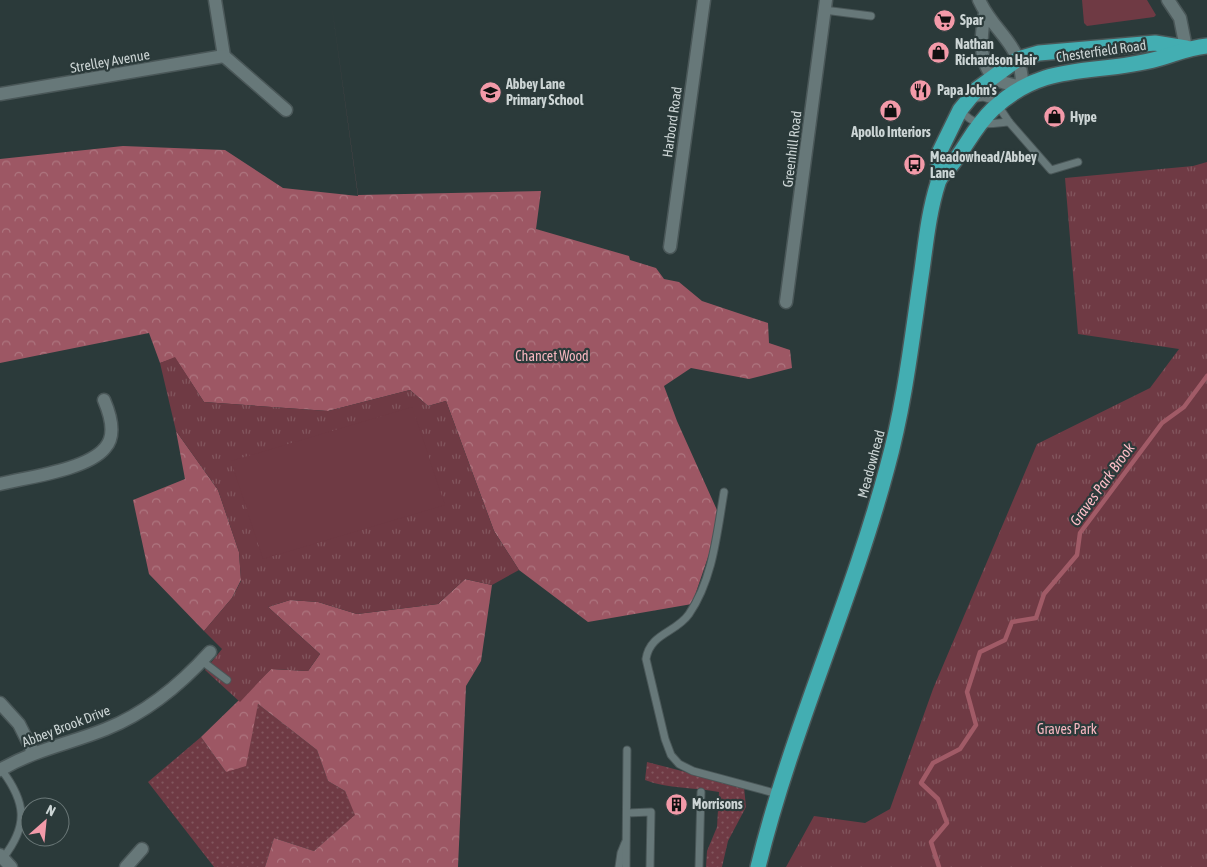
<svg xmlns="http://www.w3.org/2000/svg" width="1207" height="867" font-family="'Asap Condensed',sans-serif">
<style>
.grass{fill:url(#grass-dots)}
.forest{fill:url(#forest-crowns)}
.park{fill:url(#park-tufts)}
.pitch{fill:#6f3a44}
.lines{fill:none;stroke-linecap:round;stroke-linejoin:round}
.stream{stroke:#a15b67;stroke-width:4.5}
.lane-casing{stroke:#4a5758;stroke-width:9}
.street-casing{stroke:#4a5758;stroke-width:15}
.secondary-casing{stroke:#4a5758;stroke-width:15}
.highway-casing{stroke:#4a5758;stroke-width:18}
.lane{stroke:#677879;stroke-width:7}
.street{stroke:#677879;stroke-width:12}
.secondary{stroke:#677879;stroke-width:12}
.highway{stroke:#43aeb2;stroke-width:15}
.labels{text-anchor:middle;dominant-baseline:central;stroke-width:4.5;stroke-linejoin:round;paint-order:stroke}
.poi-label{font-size:14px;font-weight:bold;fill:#ccd5d5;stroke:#2b3a3a;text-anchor:start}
.street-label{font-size:14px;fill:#ccd5d5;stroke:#2b3a3a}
.park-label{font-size:14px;fill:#f5b6bf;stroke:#2b3a3a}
.water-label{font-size:15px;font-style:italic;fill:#fdbec7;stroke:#2b3a3a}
</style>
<defs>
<pattern id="grass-dots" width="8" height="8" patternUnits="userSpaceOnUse" patternTransform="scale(1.25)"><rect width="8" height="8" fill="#6f3a44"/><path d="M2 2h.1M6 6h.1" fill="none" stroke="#82565e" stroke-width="1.8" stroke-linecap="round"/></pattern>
<pattern id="forest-crowns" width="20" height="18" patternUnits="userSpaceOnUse" patternTransform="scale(1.25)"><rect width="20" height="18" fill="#9d5764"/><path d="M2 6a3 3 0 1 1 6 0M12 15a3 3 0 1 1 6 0" fill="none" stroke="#ae7680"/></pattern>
<pattern id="park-tufts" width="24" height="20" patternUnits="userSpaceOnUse" patternTransform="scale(1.25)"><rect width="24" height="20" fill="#6f3a44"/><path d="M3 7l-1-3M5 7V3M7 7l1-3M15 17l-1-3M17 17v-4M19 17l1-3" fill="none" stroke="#82565e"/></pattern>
</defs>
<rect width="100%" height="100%" fill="#2b3a3a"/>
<!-- grass -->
<g class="grass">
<polygon points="258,704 317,750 328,781 345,791 356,815 314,851 274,838 265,867 214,867 148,782 201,737 226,772"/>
<path d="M647 762 744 787 746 807 728 841 722 867H706L707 851 717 827 719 792C694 787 668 789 645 780Z"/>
</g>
<!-- forest -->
<g class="forest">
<polygon points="331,0 358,195 541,191 536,229 629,256 630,260 656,268 664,279 679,282 702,301 768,323 769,343 790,350 792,368 749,379 691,368 664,386 677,421 721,519 692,604 588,622 519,570 494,531 446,401 428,406 410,390 328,411 204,402 175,358 160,363 149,333 0,363 0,159 123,146 225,150 283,188 358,196"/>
<polygon points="176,431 218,490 239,552 241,580 232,598 204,631 149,574 133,500 185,479"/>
<polygon points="465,579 492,585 481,661 466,686 458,867 265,867 274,838 314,851 355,815 345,791 328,781 317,750 258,704 246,766 226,772 201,737 271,669 308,671 320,654 268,607 290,600 318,602 357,614 438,604"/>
</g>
<!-- park -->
<g class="park">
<polygon points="1207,162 1207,867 786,867 814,816 865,823 890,809 933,689 1037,444 1150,388 1179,349 1078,334 1065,178 1193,166"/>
<polygon points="175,357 204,402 328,411 410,390 428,406 446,401 494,531 519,570 492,585 465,579 438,604 357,614 318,602 290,600 268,607 320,654 308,671 271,669 240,702 205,670 222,649 204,631 232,598 241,581 239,552 218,490 176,431 160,363"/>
</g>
<!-- pitch -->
<g class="pitch">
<polygon points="1082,0 1147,0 1156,15 1154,17 1087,26 1084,23"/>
<polygon points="412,407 445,505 263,559 231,461"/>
</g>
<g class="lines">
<!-- stream -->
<polyline class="stream" points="939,867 931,842 947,823 938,799 921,783 933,763 960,749 976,725 967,692 980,652 1005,640 1012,622 1036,618 1044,594 1077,555 1080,533 1162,423 1184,407 1207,376"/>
<defs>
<g id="lane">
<polyline points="824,10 871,16"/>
<polyline points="971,99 983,97 995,101 1009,122 1051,170 1078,162"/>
<path d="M960 110C976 128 986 124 1009 122"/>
<path d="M724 492C717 533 713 579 689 614 676 633 650 633 646 659L665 739 671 755 679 764 693 771 778 794"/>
<polyline points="202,661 227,680"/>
<path d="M1 769C26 802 29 825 3 858"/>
<polyline points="627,813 651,812 650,867"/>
<polyline points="619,867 621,853 625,843"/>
<polyline points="626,867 627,750"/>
<polyline points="699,867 701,792"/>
</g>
<g id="street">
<polyline points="215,0 224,56 286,110"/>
<polyline points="1168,0 1180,18 1186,48"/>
<polyline points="0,94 224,56"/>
<polyline points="670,247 704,0"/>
<polyline points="786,302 826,0"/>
<path d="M0 484C28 477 87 470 105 448 117 435 110 414 104 400"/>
<polyline points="0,703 19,724 33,752"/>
<path d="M0 770C36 749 69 744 106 729 146 713 182 683 210 652"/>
<polyline points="0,855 11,867"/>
<polyline points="126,867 142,849"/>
</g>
<path id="secondary" d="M979 0C995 35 1023 43 1022 87 1014 85 1005 84 998 80 977 67 981 33 985 13"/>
<g id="highway">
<polyline points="938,180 939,153 960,110 977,89 1018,59 1039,53 1155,43 1186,48"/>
<path d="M758 867C791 731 851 603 887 468 905 403 912 337 922 270 926 241 929 211 938 183 940 175 948 170 953 163 967 145 975 126 993 109 1045 60 1095 76 1157 59 1176 54 1187 48 1207 46"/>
</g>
</defs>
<!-- lane casing -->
<use href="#lane" class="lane-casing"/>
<!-- street casing -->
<use href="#street" class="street-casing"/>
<!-- secondary casing -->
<use href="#secondary" class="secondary-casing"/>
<!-- highway casing -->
<use href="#highway" class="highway-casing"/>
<!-- lane -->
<use href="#lane" class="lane"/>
<!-- street -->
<use href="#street" class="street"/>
<!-- secondary -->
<use href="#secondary" class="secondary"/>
<!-- highway -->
<use href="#highway" class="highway"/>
</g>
<!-- icons -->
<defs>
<symbol id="supermarket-disc" viewBox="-11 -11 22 22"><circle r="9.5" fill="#f39aa9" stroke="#2b3a3a"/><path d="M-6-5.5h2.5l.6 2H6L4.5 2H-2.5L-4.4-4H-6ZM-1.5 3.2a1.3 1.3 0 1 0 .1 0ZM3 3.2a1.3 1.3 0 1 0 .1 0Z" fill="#111"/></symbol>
<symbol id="shop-disc" viewBox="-11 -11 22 22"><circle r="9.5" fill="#f39aa9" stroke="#2b3a3a"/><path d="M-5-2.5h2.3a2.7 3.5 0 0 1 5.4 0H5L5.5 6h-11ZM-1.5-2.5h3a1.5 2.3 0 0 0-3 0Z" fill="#111"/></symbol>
<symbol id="restaurant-disc" viewBox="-11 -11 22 22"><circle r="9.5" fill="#f39aa9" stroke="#2b3a3a"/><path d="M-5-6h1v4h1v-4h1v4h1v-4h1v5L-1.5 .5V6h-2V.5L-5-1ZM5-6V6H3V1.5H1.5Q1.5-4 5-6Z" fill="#111"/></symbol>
<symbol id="school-disc" viewBox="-11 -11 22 22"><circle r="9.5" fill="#f39aa9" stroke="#2b3a3a"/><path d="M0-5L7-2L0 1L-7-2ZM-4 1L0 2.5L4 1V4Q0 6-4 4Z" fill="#111"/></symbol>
<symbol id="bus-disc" viewBox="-11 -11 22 22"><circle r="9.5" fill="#f39aa9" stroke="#2b3a3a"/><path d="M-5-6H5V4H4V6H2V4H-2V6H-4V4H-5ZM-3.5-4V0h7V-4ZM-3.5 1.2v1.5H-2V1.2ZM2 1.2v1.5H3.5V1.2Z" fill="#111"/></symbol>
<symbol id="building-disc" viewBox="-11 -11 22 22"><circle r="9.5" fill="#f39aa9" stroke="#2b3a3a"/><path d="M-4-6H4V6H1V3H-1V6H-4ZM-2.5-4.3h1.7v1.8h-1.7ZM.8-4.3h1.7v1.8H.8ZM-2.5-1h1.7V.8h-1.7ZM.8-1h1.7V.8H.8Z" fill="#111"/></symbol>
</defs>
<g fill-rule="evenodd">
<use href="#supermarket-disc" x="932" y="8" width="25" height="25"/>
<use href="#shop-disc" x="926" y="40" width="25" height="25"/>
<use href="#restaurant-disc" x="908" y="78" width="25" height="25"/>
<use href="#school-disc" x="478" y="80" width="25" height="25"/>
<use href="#shop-disc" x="878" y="98" width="25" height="25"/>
<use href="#shop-disc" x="1042" y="104" width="25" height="25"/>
<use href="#bus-disc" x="902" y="152" width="25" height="25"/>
<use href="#building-disc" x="664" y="792" width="25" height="25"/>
</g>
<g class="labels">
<!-- poi labels -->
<g class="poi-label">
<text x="960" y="20">Spar</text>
<text x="955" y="44">Nathan<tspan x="955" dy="16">Richardson Hair</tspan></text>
<text x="506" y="84">Abbey Lane<tspan x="506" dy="16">Primary School</tspan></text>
<text x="937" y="90">Papa John's</text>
<text x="1070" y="117">Hype</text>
<text x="891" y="132" text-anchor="middle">Apollo Interiors</text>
<text x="930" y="157">Meadowhead/Abbey<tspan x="930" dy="16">Lane</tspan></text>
<text x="692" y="804">Morrisons</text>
</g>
<!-- street labels -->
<g class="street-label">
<text transform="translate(1101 51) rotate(-8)">Chesterfield Road</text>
<text transform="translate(110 61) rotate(-10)">Strelley Avenue</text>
<text transform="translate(672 122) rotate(-82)">Harbord Road</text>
<text transform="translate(792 149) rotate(-83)">Greenhill Road</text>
<text transform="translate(871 464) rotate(-75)">Meadowhead</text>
<text transform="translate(66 726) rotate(-21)">Abbey Brook Drive</text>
</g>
<!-- park labels -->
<g class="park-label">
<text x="552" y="356">Chancet Wood</text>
<text x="1067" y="729">Graves Park</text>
</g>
<!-- water labels -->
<g class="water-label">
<text transform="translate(1102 484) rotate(-54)">Graves Park Brook</text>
</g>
</g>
<!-- north arrow -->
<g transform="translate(45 822) rotate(27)"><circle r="24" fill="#2b3a3a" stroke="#6b7878"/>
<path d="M0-4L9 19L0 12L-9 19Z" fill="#f39aa9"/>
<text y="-8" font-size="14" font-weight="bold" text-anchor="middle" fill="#ccd5d5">N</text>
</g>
</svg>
